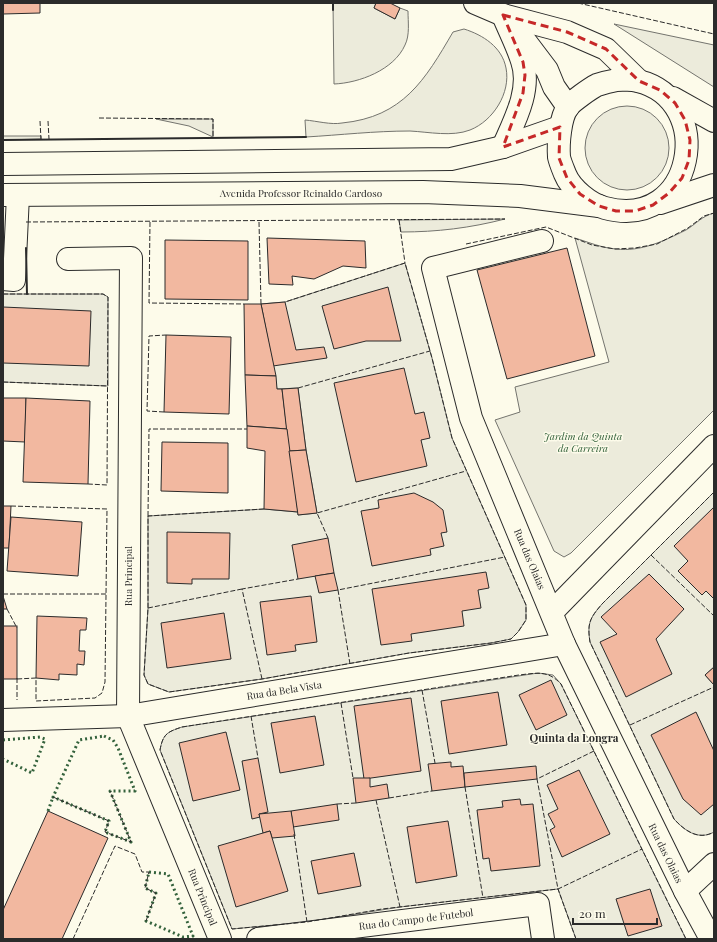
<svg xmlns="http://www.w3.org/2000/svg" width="717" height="942" font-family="'Playfair Display',serif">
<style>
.green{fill:#ecebdb;stroke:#74746e}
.building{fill:#f2b8a0;stroke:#2b2b2b}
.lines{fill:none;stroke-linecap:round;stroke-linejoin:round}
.minor-casing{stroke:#2b2b2b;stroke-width:24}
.major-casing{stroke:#2b2b2b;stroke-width:24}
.minor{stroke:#fdfbea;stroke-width:22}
.major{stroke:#fdfbea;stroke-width:22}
.hedge{stroke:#34623c;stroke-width:3;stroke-dasharray:2 3;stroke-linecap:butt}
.fence{stroke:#2b2b2b;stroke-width:1;stroke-dasharray:5 2;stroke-linecap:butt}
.wall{stroke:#2b2b2b;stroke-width:2}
.marked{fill:none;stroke:#c62828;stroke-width:3;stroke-dasharray:8 5;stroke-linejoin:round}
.labels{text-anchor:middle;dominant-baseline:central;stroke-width:3;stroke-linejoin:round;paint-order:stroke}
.street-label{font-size:10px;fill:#2b2b2b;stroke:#fdfbea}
.park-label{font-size:10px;font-style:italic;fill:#34623c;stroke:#fdfbea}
.neighbourhood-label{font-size:11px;font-weight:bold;fill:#2b2b2b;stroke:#fdfbea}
</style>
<rect width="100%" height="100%" fill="#fdfbea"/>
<!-- green -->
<g class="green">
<path d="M333 3H376L374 8 395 19 400 8 408 11C408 22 410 35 405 45 394 70 359 83 334 84Z"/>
<polygon points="614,24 714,45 714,87"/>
<path d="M464 29C483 35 502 47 506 68 511 93 493 121 470 130 452 137 429 132 410 131 375 131 340 135 306 137L305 120C317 121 331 125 342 123 403 117 425 80 453 32Z"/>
<circle cx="627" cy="148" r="42"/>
<polygon points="156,119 213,119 213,137 189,126"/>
<polygon points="3,136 41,136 41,139 3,140"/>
<path d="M714 213V410L571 553 564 557 554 551 495 420 520 412 515 387 609 362 575 238C588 242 602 248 616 249 641 252 664 241 686 230 696 224 702 216 714 213Z"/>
<path d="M505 219C470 228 437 232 401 232L399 220Z"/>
<polygon points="405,263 432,358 452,438 526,605 526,620 518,632 511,639 491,643 409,653 262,679 169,692 148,684 144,675 148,608 148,516 264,509 298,512 298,515 317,513 306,450 298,388 277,389 261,304 285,302"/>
<polygon points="3,294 103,294 108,297 108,386 3,382"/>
<path d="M714 492V667L705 675 714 685V832C698 841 684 830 674 819L590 642C587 623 590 618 602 604Z"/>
<path d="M538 673 553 675 561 684 686 939H576L558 889 400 907 307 922 232 929 160 750C163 734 167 732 182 727Z"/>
</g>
<!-- building -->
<g class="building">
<polygon points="3,3 40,3 40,13 3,14"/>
<polygon points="376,3 390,3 400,8 395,19 374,8"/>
<polygon points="267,238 365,241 366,268 343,266 314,279 292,276 293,285 269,284"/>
<polygon points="165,240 248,241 248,300 165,299"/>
<polygon points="567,248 595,356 507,379 477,270"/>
<polygon points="388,287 401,341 366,341 334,349 322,306"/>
<polygon points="285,302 296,350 324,347 327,358 273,366 261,304"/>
<polygon points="244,304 261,304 276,376 245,375"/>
<polygon points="3,307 91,311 89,366 3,363"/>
<polygon points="166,335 231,337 229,414 164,412"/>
<polygon points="404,368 415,414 424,412 430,438 421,440 427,466 356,482 334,383"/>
<polygon points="245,375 276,376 277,389 282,389 287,429 247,426"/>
<polygon points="298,388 306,450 289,451 282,389"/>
<polygon points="3,398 26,398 25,442 3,441"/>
<polygon points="26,398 90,401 88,484 23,482"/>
<polygon points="247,426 287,429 298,512 264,509 265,451 247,448"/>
<polygon points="162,442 228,443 228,493 161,491"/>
<polygon points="306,450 317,513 298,515 289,451"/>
<polygon points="414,493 433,502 443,510 447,532 441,533 444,546 430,549 431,555 372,566 361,511 379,508 378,500"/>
<polygon points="3,506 11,506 9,548 3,548"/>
<polygon points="714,507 714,599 706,591 702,595 678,571 688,561 674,546"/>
<polygon points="11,517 82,522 78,576 7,571"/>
<polygon points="167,532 230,533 229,579 192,579 192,584 167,583"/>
<polygon points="328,538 334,573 298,579 292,545"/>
<polygon points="486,572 489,588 478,590 481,608 462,611 464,626 411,634 412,641 381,645 372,589"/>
<polygon points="334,573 338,590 319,593 315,576"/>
<polygon points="649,574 684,609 656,639 672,674 626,697 600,642 617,634 601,617"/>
<polygon points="3,596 7,609 3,609"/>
<polygon points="311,596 317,642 295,645 296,651 267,655 260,602"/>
<polygon points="224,613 231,659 167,668 161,623"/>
<polygon points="37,616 87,618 86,630 80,630 79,651 85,651 84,665 77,664 77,675 59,674 59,680 36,678"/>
<rect x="3" y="626" width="14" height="53"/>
<polygon points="714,667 714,685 705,675"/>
<polygon points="551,680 567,715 536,730 519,695"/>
<polygon points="498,692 507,745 449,754 441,701"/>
<polygon points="411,698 421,771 364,779 354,706"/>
<polygon points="696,712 714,751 714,804 701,815 683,799 651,735"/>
<polygon points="315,716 324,765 280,773 271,723"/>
<polygon points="226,732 240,790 193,801 179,743"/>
<polygon points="258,758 268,812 259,814 260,817 252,819 242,761"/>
<polygon points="451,762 451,767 463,766 465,787 432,791 428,764"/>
<polygon points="536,766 537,779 465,787 464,773"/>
<polygon points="579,770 610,834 562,857 550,830 555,827 548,814 558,809 547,785"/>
<polygon points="353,778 370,778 370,787 387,784 389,798 356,803"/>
<polygon points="520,799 521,805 533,804 540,866 491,871 489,858 483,859 477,810 503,807 502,801"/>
<polygon points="337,804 339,820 293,827 291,811"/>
<polygon points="48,811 108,838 62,939 3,939 3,910"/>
<polygon points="291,811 295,836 272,838 270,831 263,833 259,814"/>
<polygon points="448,821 457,876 416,883 407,827"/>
<polygon points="270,831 288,891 236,907 218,846"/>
<polygon points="354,853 361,886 318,894 311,861"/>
<polygon points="650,889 662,926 628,936 616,899"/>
</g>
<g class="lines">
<defs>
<g id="minor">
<polyline points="475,3 503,15 567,32 606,49 639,81"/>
<path d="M503 15C509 30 517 45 522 61 532 89 514 122 503 147"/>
<polyline points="519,33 547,70 554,87 568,107"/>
<polyline points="542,241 433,268 471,418 564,644 685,891 711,939"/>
<polyline points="68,259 131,258 128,716 220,939"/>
<polyline points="3,279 14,280 18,195"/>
<polyline points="552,612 714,446"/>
<polyline points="3,720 128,716 564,644"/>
<polyline points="685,891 714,864"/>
<polyline points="258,939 538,904 543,939"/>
</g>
<g id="major">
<path d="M617 80C624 80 632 79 638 81 717 100 695 232 605 208 590 204 571 189 565 174 563 169 560 162 559 157 558 144 560 117 568 107 571 102 591 88 597 85 603 83 611 81 617 80Z"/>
<polyline points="673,98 714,121"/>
<polyline points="3,164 451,159 503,147 560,127"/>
<polyline points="3,195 423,192 520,196 599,206"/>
<polyline points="660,203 714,185"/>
</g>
</defs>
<!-- minor casing -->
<use href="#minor" class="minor-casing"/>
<!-- major casing -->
<use href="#major" class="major-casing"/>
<!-- minor -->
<use href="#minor" class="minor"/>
<!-- major -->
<use href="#major" class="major"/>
<!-- hedge -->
<g class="hedge">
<polygon points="104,736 113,740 118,748 135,791 110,791 131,842 105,832 109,821 53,797 79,740"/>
<polyline points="3,740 40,737 45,739 32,773 3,759"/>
<polyline points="48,811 53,797"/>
<polygon points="149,872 168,874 193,936 183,937 146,921 156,893 145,888"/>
</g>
<!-- fence -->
<g class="fence">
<polyline points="578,3 714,34"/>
<polyline points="99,118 213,119 213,137"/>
<polyline points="40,121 41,139"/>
<polyline points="48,121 49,139"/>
<polyline points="399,220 405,263"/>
<polyline points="26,222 505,219"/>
<polyline points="150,222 149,303 244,304"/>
<polyline points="259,222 261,304"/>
<polyline points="466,244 546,227 592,245 615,249 635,248 657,244 688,228 704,216 714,213"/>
<polyline points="3,294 103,294 108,297 107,485 88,484"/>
<polyline points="3,382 108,386"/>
<polyline points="298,388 430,351"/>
<polyline points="164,412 147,411 149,336 166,335"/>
<path d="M714 492 602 604C590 618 587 623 590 642L674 819C684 830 698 841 714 832"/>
<polyline points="11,506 107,509 105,682 102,693 95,698 36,701 36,678 17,679"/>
<polyline points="264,509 148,516 148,608 144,675 148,684 169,692 262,679 409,653 491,643 511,639 518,632 526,620 526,605 452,438 432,358 405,263 285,302"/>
<polyline points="148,516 149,429 247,429"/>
<polyline points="328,538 317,513 466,471"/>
<polyline points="651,555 714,616"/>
<polyline points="3,594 106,594"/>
<polyline points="148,608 242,589"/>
<polyline points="7,609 17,628"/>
<polyline points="350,664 338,590 505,557"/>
<polyline points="17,678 17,700"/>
<polyline points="262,679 242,589 298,579"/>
<polyline points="422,690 435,763"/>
<polyline points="341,703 353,778"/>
<polyline points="251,716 258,758"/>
<polyline points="630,725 714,687"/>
<polyline points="594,751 537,779 558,889 642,849"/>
<polyline points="465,787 483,898"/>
<polyline points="53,797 109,821 105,832 131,842 110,791"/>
<polyline points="389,798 432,791"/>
<polyline points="376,800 400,907"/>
<polyline points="337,804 356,803"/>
<polyline points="294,834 307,922"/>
<polyline points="73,939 115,846 135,854 142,872 149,872 145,888 156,893 146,921"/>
<path d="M576 939 558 889 382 909 307 922 232 929 160 750C163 734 167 732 182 727L519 675C537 673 548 670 561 684L686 939"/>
</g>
<!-- wall -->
<g class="wall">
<polyline points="333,10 333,3"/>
<polyline points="3,140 306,137"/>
<polyline points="26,248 27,294"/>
</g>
</g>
<!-- marked area -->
<path class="marked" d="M503 15 567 32 606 49 639 81 660 90 675 103 685 120 690 140 689 160 682 178 669 193 653 205 635 211H616L599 206 580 194 567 178 559 158 560 127 503 147 523 93 525 75 523 62Z"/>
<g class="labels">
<!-- street labels -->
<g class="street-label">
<text x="301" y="193">Avenida Professor Reinaldo Cardoso</text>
<text transform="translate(530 559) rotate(67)">Rua das Olaias</text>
<text transform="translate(128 576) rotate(-90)">Rua Principal</text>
<text transform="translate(284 690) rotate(-9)">Rua da Bela Vista</text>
<text transform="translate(666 853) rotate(64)">Rua das Olaias</text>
<text transform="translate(203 897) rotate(68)">Rua Principal</text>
<text transform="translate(416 919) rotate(-7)">Rua do Campo de Futebol</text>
</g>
<!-- park labels -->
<g class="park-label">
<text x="583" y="436">Jardim da Quinta<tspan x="583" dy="12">da Carreira</tspan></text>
</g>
<!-- neighbourhood labels -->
<g class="neighbourhood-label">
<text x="574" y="737">Quinta da Longra</text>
</g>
</g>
<!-- border -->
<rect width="717" height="942" fill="none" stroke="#2b2b2b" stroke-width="8"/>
<!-- scale -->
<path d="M573 918v6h84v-6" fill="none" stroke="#2b2b2b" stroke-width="2"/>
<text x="579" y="918" font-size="12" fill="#2b2b2b" stroke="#fdfbea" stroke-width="3" paint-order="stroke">20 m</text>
</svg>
